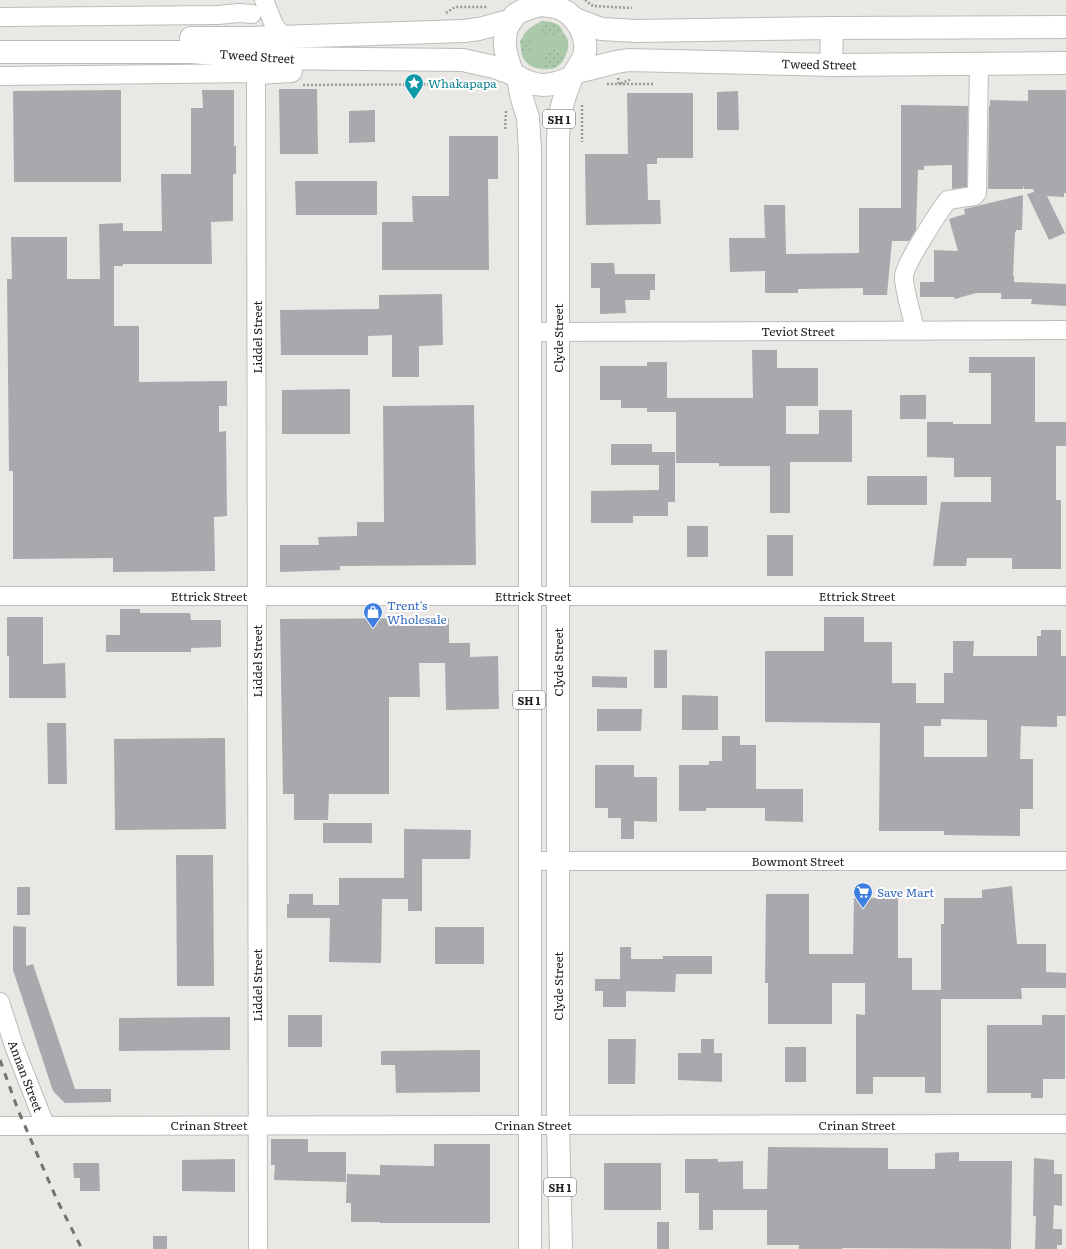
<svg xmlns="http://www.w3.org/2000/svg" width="1066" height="1249" font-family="Literata,serif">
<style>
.green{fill:#aac8aa}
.garden{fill:url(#garden-dots)}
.building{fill:#a9a8ac;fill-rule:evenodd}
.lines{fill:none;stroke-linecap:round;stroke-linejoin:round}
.minor-casing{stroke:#bebcb8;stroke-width:20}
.major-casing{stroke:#bebcb8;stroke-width:24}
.highway-casing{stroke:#bebcb8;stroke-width:24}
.path{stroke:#9c9a97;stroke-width:2.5;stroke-dasharray:2 2;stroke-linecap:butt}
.minor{stroke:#fff;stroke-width:18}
.major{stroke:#fff;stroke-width:22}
.highway{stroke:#fff;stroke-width:22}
.rail{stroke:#73726f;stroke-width:3;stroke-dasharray:7 7;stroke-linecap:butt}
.labels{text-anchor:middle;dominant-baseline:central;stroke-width:4;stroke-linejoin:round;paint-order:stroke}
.shield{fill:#fff;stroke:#646462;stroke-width:1}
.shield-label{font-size:11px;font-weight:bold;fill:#21211f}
.street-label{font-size:12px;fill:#21211f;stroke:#fff}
.culture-label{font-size:12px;fill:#0d838f;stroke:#fff;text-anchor:start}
.shop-label{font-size:12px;fill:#366cbe;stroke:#fff;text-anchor:start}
</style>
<defs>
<pattern id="garden-dots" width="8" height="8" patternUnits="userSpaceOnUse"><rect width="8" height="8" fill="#aac8aa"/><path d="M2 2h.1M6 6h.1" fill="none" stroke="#92ac92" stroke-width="1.8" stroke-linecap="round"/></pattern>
</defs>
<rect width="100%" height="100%" fill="#eae8e4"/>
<!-- green -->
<path class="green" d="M542 21 540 25 560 35 563 32C571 41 569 49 564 59L557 49 551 48 546 53 542 69C532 68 527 65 522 56L525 54 531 40 522 38C527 28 533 26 542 21Z"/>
<!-- garden -->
<g class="garden">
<path d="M542 21C551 22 560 22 563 32 555 41 535 35 542 21Z"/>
<path d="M522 38 531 40C537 50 529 52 522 56L520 41Z"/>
<path d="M551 48 557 49 564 59C559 68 552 70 542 69L546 53Z"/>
</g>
<!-- building -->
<g class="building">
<polygon points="279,89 317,89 318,154 280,154"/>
<polygon points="121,90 121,182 14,182 13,91"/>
<polygon points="202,90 234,90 234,146 236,146 236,174 233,174 233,221 211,222 212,264 123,264 123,266 114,266 114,326 139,326 139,382 227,381 227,406 219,406 219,432 226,431 227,516 214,517 215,571 113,572 113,558 13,559 13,471 9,471 7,279 12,279 11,237 67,237 67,279 100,279 99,224 123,223 123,231 162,231 161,174 191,174 191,108 203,108"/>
<polygon points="1028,90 1066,90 1066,193 1064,193 1064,197 1047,196 1065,233 1049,240 1027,194 1034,192 1033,189 1024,189 1023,185 1023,189 988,189 989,106 990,106 990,100 1028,101"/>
<polygon points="738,91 739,130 717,130 717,92"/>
<polygon points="627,93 693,93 693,158 657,158 657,164 647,164 648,200 660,200 661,224 586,225 585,154 628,154"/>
<polygon points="901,105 968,106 967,187 952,189 952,165 924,166 924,170 918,170 916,230 909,241 892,241 887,295 863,295 863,288 798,289 798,293 765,293 765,271 730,272 729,238 765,238 764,205 785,205 786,254 859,253 859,208 901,208"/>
<polygon points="375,110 375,142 349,143 349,111"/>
<polygon points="449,136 498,136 498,179 488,179 489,270 382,270 382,222 413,222 412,196 449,196"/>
<polygon points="295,181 377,181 377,215 296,215"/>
<polygon points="1023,195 1022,230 1016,230 1016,232 1015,232 1013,276 1014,276 1014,282 1066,284 1066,306 1031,304 1032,299 1001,299 1001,293 976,293 955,299 954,297 920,297 920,282 934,282 934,250 958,251 949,219 965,214 964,209"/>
<polygon points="591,263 614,263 615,274 655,274 655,290 650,290 650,300 625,300 626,313 600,314 600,288 591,288"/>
<polygon points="442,294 443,345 419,346 419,377 392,377 392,335 368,336 368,355 281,355 280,310 379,309 379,295"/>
<polygon points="752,350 777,350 777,368 818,368 818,406 786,406 786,434 819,434 819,410 852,410 852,462 790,462 790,513 770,513 770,466 719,466 719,463 676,463 676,412 647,412 647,408 621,408 621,400 600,400 600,366 647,366 647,362 667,362 667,398 753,398"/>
<polygon points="969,357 1035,357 1035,422 1066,422 1066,446 1056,446 1056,500 1061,500 1061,569 1012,569 1012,558 967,558 966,566 933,566 941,502 991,502 991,477 954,477 954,458 927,457 927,422 953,422 953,424 991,424 991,373 969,373"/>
<polygon points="350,389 350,434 282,434 282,390"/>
<rect x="900" y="395" width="26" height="24"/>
<polygon points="474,405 476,565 340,566 340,570 280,572 280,545 319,545 318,537 357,536 357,522 384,522 383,406"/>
<polygon points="611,444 652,444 652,452 675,452 675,502 668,502 668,516 633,516 633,523 591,523 591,491 659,490 659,465 611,465"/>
<rect x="867" y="476" width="60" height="29"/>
<rect x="687" y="526" width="21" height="31"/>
<rect x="767" y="535" width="26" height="41"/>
<polygon points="120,609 140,609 140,613 190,613 191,620 221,620 221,647 191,648 191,652 106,652 106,635 120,635"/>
<polygon points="7,617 43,617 43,664 65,663 66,698 9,698 9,656 7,656"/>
<path d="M824 617H864V642H892V683H916V703H944V673H953V641H974L973 656H1037V636H1041V630H1061V656H1066V716H1057V727L1021 726 1020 759H1033V809H1020V836L944 835V831H879L880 723 765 722V651H824ZM941 719 987 720V757H924V726H941Z"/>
<polygon points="449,618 449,643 470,643 470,657 498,656 499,709 446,710 445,663 419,663 420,697 389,697 389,794 329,794 328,820 294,820 294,794 283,794 280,619"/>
<rect x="654" y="650" width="13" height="38"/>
<polygon points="592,676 627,677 627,688 592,687"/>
<polygon points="682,695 718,696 718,730 682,730"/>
<polygon points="597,709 642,709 641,731 597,731"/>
<polygon points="47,723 66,723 67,784 48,784"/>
<polygon points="722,736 740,736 740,745 756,745 756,789 803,789 803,822 765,821 765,808 706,808 706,811 679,811 679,765 709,765 709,761 722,761"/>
<polygon points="225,738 226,829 115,830 114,739"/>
<polygon points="595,765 634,765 634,777 657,777 657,822 634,821 634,839 621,839 621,818 608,818 608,808 595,808"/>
<rect x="323" y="823" width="49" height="20"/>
<polygon points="404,829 471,830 470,859 422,859 422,911 408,911 408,899 382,899 381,963 329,962 330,918 287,918 287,904 289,904 289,894 313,894 313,905 339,905 339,878 404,878"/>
<polygon points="176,855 213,855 214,986 177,986"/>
<polygon points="1012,886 1017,944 1046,944 1046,972 1066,973 1066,988 1021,988 1022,999 941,999 941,1093 925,1093 925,1077 873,1077 873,1094 856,1094 856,1014 865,1015 865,983 832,983 832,1024 768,1024 768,983 765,983 766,894 809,894 809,954 853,954 854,898 898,898 898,958 912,958 912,990 941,990 941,924 944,924 944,898 982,898 982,890"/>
<rect x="17" y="887" width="13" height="28"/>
<polygon points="13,926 26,927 26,966 33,964 75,1089 111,1089 111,1102 65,1103 53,1091 13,970"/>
<rect x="435" y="927" width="49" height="37"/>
<polygon points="620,947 631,947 631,959 663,959 663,956 712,956 712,974 676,974 675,992 626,991 626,1007 603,1007 603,991 595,991 595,979 620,979"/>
<rect x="288" y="1015" width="34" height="32"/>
<polygon points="1042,1015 1065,1015 1065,1079 1043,1079 1043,1098 1031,1098 1031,1093 987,1093 987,1025 1042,1025"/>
<polygon points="230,1017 230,1050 119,1051 119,1018"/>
<polygon points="608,1039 636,1039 635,1084 608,1084"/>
<polygon points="701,1039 714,1039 714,1053 722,1053 722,1082 678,1080 678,1053 701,1053"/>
<rect x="785" y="1047" width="21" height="35"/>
<polygon points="480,1050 480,1092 396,1093 395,1065 381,1065 381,1051"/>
<polygon points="271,1139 308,1139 308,1152 346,1152 346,1182 274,1180 275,1165 271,1165"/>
<polygon points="434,1144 490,1144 490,1223 380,1223 380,1222 351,1222 351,1203 346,1203 347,1174 380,1175 380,1165 434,1166"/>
<polygon points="768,1147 888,1148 888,1169 935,1169 935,1153 959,1152 959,1161 1012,1161 1011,1249 842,1248 842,1249 799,1249 799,1245 767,1245 767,1210 713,1210 713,1230 699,1230 699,1193 685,1193 685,1159 718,1159 718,1162 743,1161 743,1189 767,1189"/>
<polygon points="1034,1158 1054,1160 1054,1174 1062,1174 1062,1206 1054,1205 1053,1229 1062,1229 1062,1245 1057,1245 1057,1249 1035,1249 1036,1216 1033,1216"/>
<polygon points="235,1159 235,1192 182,1191 182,1160"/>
<polygon points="73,1163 99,1163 100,1191 80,1191 80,1178 74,1178"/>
<rect x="604" y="1163" width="57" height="47"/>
<rect x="657" y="1222" width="12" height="27"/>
<rect x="153" y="1236" width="14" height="13"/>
</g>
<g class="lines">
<defs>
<g id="minor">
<polyline points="264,0 274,25 283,37"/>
<polyline points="0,17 218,15 239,13 252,14"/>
<polyline points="0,76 256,73 258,1249"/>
<path d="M915 330C913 317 903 288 904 276 905 264 939 211 948 200L974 196 977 193 979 63"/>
<polyline points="530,332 1066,330"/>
<polyline points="0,596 1066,596"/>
<polyline points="529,861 1066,861"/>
<polyline points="0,1002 14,1046 45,1125"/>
<polyline points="0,1126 1066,1124"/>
</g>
<g id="major">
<polyline points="575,19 601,29 636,31 832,28 1066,27"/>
<polyline points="191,38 250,38 464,31 479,29 512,20"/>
<polyline points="0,52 192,52 263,58 463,60 494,67 513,74"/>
<polyline points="831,65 832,28"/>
<path d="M575 72C593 69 610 62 629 60L831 65 1066 63"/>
<polyline points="256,73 291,71"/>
</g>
<g id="highway">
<path d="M540 5C547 6 555 6 561 9 577 16 589 38 584 56 581 63 576 70 572 77 549 88 534 88 513 74 505 55 499 34 514 16 520 10 532 7 540 5Z"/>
<polyline points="518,77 521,95 528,118 530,151 530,1249"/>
<path d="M561 1249 558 1125V139C559 114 562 101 572 77"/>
</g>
</defs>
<!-- minor casing -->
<use href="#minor" class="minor-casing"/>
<!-- major casing -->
<use href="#major" class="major-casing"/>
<!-- highway casing -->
<use href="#highway" class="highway-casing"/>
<!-- path -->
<g class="path">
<polyline points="585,0 593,6 632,8"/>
<polyline points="446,13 455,7 487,7"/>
<polyline points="618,78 619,84 632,79"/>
<polyline points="607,84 653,84"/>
<polyline points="303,85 482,84"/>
<polyline points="582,105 582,142"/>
<polyline points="505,129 506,111"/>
</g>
<!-- minor -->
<use href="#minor" class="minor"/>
<!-- major -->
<use href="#major" class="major"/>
<!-- highway -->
<use href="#highway" class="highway"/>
<!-- rail -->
<polyline class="rail" points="0,1060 18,1110 57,1200 82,1249"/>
</g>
<!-- icons -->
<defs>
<symbol id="sight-pin" viewBox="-11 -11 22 30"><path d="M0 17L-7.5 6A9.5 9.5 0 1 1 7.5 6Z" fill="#0f9aa8" stroke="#fff"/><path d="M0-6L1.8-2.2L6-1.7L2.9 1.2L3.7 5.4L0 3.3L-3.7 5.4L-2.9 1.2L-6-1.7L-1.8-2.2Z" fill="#fff"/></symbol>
<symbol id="shop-pin" viewBox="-11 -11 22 30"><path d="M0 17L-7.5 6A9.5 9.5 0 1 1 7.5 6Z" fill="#3f7fe0" stroke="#fff"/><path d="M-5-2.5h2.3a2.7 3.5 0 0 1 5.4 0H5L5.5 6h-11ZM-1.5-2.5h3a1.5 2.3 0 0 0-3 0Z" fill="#fff"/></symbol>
<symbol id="supermarket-pin" viewBox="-11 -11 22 30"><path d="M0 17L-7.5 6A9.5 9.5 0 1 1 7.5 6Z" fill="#3f7fe0" stroke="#fff"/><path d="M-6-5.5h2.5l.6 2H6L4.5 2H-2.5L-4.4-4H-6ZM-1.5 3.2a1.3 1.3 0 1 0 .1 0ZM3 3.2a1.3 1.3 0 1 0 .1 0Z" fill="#fff"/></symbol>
</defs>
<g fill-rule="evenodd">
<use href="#sight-pin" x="403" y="72" width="22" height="30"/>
<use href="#shop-pin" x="362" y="601" width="22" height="30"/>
<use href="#supermarket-pin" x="852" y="881" width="22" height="30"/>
</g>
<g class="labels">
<!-- shield labels -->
<g class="shield">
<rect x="543" y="110" width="32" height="18" rx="3"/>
<rect x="513" y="691" width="32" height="18" rx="3"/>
<rect x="544" y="1178" width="32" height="18" rx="3"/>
</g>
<g class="shield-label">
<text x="559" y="119">SH 1</text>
<text x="529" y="700">SH 1</text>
<text x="560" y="1187">SH 1</text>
</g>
<!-- street labels -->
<g class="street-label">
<text transform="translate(257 56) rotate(4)">Tweed Street</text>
<text transform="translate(819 64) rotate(1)">Tweed Street</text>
<text x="798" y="331">Teviot Street</text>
<text transform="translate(257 337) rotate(-90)">Liddel Street</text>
<text transform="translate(558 338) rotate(-90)">Clyde Street</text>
<text x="209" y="596">Ettrick Street</text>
<text x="533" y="596">Ettrick Street</text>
<text x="857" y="596">Ettrick Street</text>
<text transform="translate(257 661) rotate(-90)">Liddel Street</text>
<text transform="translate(558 662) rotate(-90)">Clyde Street</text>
<text x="798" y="861">Bowmont Street</text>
<text transform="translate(257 985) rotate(-90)">Liddel Street</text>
<text transform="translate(558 986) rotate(-90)">Clyde Street</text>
<text transform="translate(26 1076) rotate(69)">Annan Street</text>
<text x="209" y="1125">Crinan Street</text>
<text x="533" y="1125">Crinan Street</text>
<text x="857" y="1125">Crinan Street</text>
</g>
<!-- culture labels -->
<g class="culture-label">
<text x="428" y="83">Whakapapa</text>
</g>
<!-- shop labels -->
<g class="shop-label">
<text x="387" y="605">Trent's<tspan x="387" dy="14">Wholesale</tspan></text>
<text x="877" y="892">Save Mart</text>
</g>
</g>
</svg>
